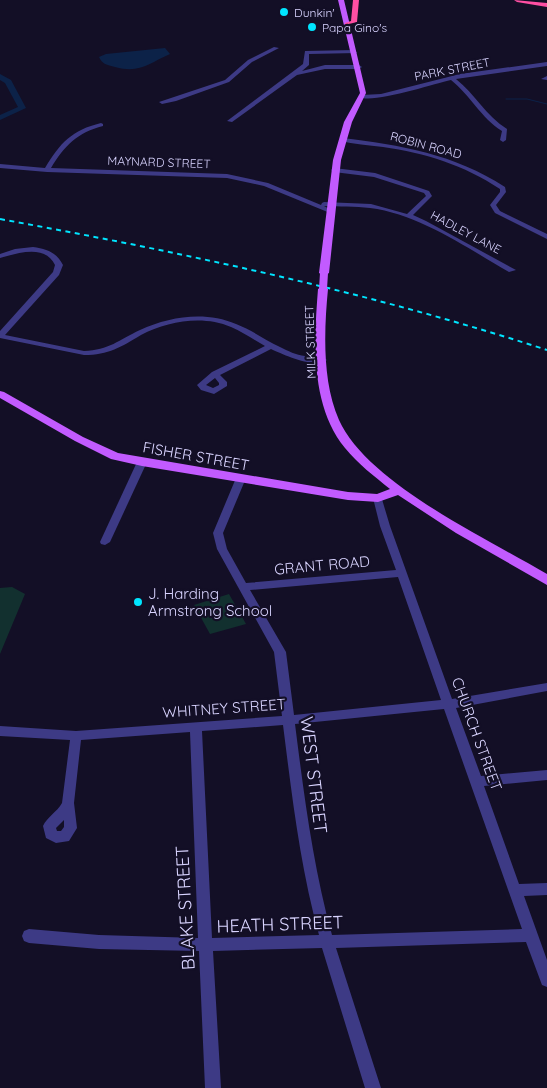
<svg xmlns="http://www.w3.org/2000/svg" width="547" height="1088" font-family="Quicksand,sans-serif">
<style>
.green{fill:#12302f}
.water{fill:#0c2248}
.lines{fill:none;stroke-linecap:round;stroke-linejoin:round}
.stream{stroke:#0c2248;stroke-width:1}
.river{fill:#0c2248;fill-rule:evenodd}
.minor{fill:#3d3a85;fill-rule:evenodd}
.major{fill:#c25bff;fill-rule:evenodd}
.highway{fill:#ff4fa3;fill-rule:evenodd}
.rail{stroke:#00e5ff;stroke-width:2;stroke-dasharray:5 4.5;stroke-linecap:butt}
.major-bridge{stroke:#c25bff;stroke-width:8}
.poi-dot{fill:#00e5ff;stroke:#130f26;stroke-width:2}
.labels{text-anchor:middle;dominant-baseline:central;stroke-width:4.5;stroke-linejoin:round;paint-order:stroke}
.far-poi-label{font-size:12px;fill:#d9d4ff;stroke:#130f26;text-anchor:start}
.far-street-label{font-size:12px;fill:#d9d4ff;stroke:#130f26}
.street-label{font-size:15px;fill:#d9d4ff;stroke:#130f26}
.poi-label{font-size:15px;fill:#d9d4ff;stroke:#130f26;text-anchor:start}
.near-street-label{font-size:18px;fill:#d9d4ff;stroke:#130f26}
</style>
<rect width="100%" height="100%" fill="#130f26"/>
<!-- green -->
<g class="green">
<polygon points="12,587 25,594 0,654 0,588"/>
<polygon points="229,594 246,624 210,634 194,605"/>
</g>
<!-- water -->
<path class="water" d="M165 48 170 54C149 63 140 74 115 67 107 65 102 64 99 57L106 54Z"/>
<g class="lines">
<!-- stream -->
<polyline class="stream" points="506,99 527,99 547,104"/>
<!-- river -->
<polygon class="river" points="0,74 11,80 26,108 0,120 0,115 18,107 5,83 0,80"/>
<!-- minor -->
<g class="minor">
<polygon points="274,47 279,48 252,62 229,82 176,101 162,104 159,102 225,80 248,60"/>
<polygon points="355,50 357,53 309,54 309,65 302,71 325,65 359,65 362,67 359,69 325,69 297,75 232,122 227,121 303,64 305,51"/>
<path d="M547 62V66L456 79C475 94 486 116 507 129L506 140 503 142 500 140 502 131C481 118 470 95 451 80 433 84 373 104 359 97L362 95 381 94 460 74Z"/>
<polygon points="547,76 547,80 541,79"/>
<path d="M101 123 103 124V126C78 132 64 146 51 168L227 174 268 183 321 205 322 203 324 202 371 204 407 214 426 196 424 193 374 177 334 172 331 170 334 168 375 173 429 191 432 196 413 215 426 221 516 270 509 272C467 248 419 214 370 208 355 206 339 207 324 206L333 211 330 213 264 186 227 178 47 172 0 168V164L45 168C60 143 72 130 101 123Z"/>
<path d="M342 138C401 145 454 154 505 187L506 192 496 205 500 211 547 234V239L495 213 490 205 500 192V189C464 165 425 153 383 147 368 145 354 144 340 141L339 140Z"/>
<path d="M33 247C47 249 56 252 63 265L59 275 5 335 84 351C109 350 119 340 140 330 170 316 206 311 236 324 252 330 265 340 280 347 288 351 296 355 305 356 313 358 321 356 327 360 315 369 284 355 271 349L220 375 227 382V386L214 394 201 390 197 385 212 372 265 346C254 340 243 332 231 327 203 315 168 321 141 335 121 347 109 355 84 355L0 338V331L53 272 55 265C45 244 18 253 0 258V254L15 249ZM215 378 219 383V385L213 388 206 385Z"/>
<polygon points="142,459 147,462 110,542 105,545 101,544 100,542 137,462"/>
<path d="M241 475 246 478 223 533 227 549 246 583 396 570 380 526 373 498 378 495 381 496 390 526 452 699 547 683V691L456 708 481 776 547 770V780L484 786 519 884 547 883V895L524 896 547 960V987L542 985 526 942 336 948 381 1088H365L322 948 213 951 221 1088H205L199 951 99 949 29 943 24 941 22 936 24 931 29 929 99 935 198 938 190 732 81 740 74 803 77 828 69 841 56 843 46 838 43 826C47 817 57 812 62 803L70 740 0 736V726L76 731 282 716 274 652 217 549 213 533 236 478ZM398 577 441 700 294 715 286 652 250 590ZM444 709 522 929 332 935C313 866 304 795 295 724ZM283 725C292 796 300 866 319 935L212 938 202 731ZM64 820V827L61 831H57L56 828Z"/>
</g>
<!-- major -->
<g class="major">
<polygon points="338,0 344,0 366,93 352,122 341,160 329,273 324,276 319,273 333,160 344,122 360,93"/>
<path d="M323 286 328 289C324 330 322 382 339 420 367 483 488 539 547 574V585L456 533 398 495 378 502 348 500 142 466 111 459 75 441 0 398V391L4 392 83 437 118 453 348 492 377 494 390 489C374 476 358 464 345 448 310 406 314 340 318 289Z"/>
</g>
<!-- highway -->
<g class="highway">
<polygon points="353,0 359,0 357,22 345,25 345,23 351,21"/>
<polygon points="514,0 547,3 547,7 517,2"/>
</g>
<!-- rail -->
<path class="rail" d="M0 219C185 253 368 292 547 350"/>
<!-- major-bridge -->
<polyline class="major-bridge" points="323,289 324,273"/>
</g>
<!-- markers -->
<g class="poi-dot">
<circle cx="284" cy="12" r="5"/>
<circle cx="312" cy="27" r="5"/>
<circle cx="138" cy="602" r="5"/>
</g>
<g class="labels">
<!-- far-poi labels -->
<g class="far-poi-label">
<text x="294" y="12">Dunkin'</text>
<text x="322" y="27">Papa Gino's</text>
</g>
<!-- far-street labels -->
<g class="far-street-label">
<text transform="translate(452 69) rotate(-11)">PARK STREET</text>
<text transform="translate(426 145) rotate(15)">ROBIN ROAD</text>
<text transform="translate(159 162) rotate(2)">MAYNARD STREET</text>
<text transform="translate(466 232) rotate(28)">HADLEY LANE</text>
<text transform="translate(310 342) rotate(-92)">MILK STREET</text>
</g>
<!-- street labels -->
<g class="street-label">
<text transform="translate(196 456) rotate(10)">FISHER STREET</text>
<text transform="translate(322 565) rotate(-5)">GRANT ROAD</text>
<text transform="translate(224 708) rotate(-4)">WHITNEY STREET</text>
<text transform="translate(477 734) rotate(70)">CHURCH STREET</text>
</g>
<!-- poi labels -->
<g class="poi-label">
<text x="148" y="593">J. Harding<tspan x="148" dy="17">Armstrong School</tspan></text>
</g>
<!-- near-street labels -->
<g class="near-street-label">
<text transform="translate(314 775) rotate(83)">WEST STREET</text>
<text transform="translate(185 908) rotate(-93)">BLAKE STREET</text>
<text transform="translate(280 924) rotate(-2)">HEATH STREET</text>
</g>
</g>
</svg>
